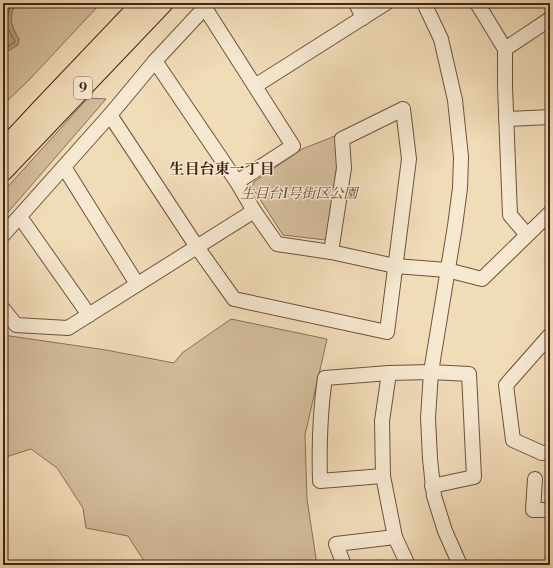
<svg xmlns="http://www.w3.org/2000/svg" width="553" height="568" font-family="'Libre Bodoni','Noto Serif JP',serif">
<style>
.green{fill:#d4bd9c;stroke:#8c7058}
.water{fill:#b79d80;stroke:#896c55}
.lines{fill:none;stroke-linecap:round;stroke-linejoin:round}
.shore{stroke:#7e604a;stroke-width:1}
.minor-casing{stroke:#70513d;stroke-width:16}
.major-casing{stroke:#452314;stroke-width:20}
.minor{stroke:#f6e8d1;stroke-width:14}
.major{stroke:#f1dcb8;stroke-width:18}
.labels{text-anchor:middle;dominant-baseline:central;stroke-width:3;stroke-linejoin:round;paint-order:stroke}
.shield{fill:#f6e8d1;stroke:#7a5e4d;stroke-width:1}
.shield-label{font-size:13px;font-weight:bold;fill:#452314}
.park-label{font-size:14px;font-style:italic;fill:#694a36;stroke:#f6e8d1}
.neighbourhood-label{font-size:15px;font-weight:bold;fill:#452314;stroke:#f6e8d1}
</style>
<rect width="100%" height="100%" fill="#f1dcb8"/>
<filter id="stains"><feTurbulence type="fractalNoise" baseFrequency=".005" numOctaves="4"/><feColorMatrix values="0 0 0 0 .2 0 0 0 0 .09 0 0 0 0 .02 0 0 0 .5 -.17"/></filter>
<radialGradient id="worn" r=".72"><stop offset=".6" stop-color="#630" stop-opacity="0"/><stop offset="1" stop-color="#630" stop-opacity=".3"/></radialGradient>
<!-- green -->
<g class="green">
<path d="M16 3H101L29 80 3 105V54L17 45 19 39C11 26 8 18 16 3Z"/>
<polygon points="88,98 106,99 3,218 3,192"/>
<polygon points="335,136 337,138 340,167 326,240 283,235 252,187 254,182 302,149"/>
<polygon points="231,319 327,339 305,435 307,499 317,565 144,565 144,561 128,536 86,528 83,508 57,468 31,449 3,458 3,335 106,350 174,363 182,353"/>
</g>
<!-- water -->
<path class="water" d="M3 3H16C8 18 11 26 19 39L18 45 3 54Z"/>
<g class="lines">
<!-- shore -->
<polyline class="shore" points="3,49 14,43 15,41 7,27 7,20 11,3"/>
<defs>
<g id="minor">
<polyline points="356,3 363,18"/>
<polyline points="424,3 441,39 455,100 461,157 460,188 455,226 431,372 428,418 430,459 434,496 445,531 460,565"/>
<polyline points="477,3 505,49 505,86 510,215 527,235"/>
<polyline points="205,8 293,146 237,182"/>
<polyline points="505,49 550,19"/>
<polyline points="155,61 237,182 254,211 277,244 331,252 395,266 447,270 482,279 550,213"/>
<polyline points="255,86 386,3"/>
<polyline points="110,115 197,247 234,299 387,332 409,159 403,109 342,139 344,168 331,252"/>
<polyline points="506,119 550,117"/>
<polyline points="64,167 137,284"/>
<polyline points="20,217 89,315"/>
<polyline points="3,235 110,115 155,61 209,3"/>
<polyline points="3,309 16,325 68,328 254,211"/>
<polyline points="550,335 506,385 513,440 542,453 550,452"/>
<polyline points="389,373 382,421 383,476 395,537 408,565"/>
<path d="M383 476 320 481C319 446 320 412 325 378L389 373 431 372 469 374 474 477 432 486"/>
<polyline points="535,479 533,510 550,510"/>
<polyline points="344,565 336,544 395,537"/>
</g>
<g id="major">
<polyline points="3,149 41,108 141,3"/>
<polyline points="3,172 164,3"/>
</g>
</defs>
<!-- minor casing -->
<use href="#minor" class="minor-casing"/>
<!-- major casing -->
<use href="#major" class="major-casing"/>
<!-- minor -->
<use href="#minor" class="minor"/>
<!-- major -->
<use href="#major" class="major"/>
</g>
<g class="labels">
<!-- shield labels -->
<rect class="shield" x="74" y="77" width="18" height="22" rx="3"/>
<g class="shield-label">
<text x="83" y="88">9</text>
</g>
<!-- park labels -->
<g class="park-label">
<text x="299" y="194">生目台1号街区公園</text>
</g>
<!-- neighbourhood labels -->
<g class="neighbourhood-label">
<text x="222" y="169">生目台東一丁目</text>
</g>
</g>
<!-- margin -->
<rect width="553" height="568" fill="none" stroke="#f1dcb8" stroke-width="16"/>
<rect x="4" y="4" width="545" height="560" fill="none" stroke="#452314" stroke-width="2"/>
<rect x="8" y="8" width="537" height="552" fill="none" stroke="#452314"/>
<rect width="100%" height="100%" filter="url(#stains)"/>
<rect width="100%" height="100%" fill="url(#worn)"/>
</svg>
